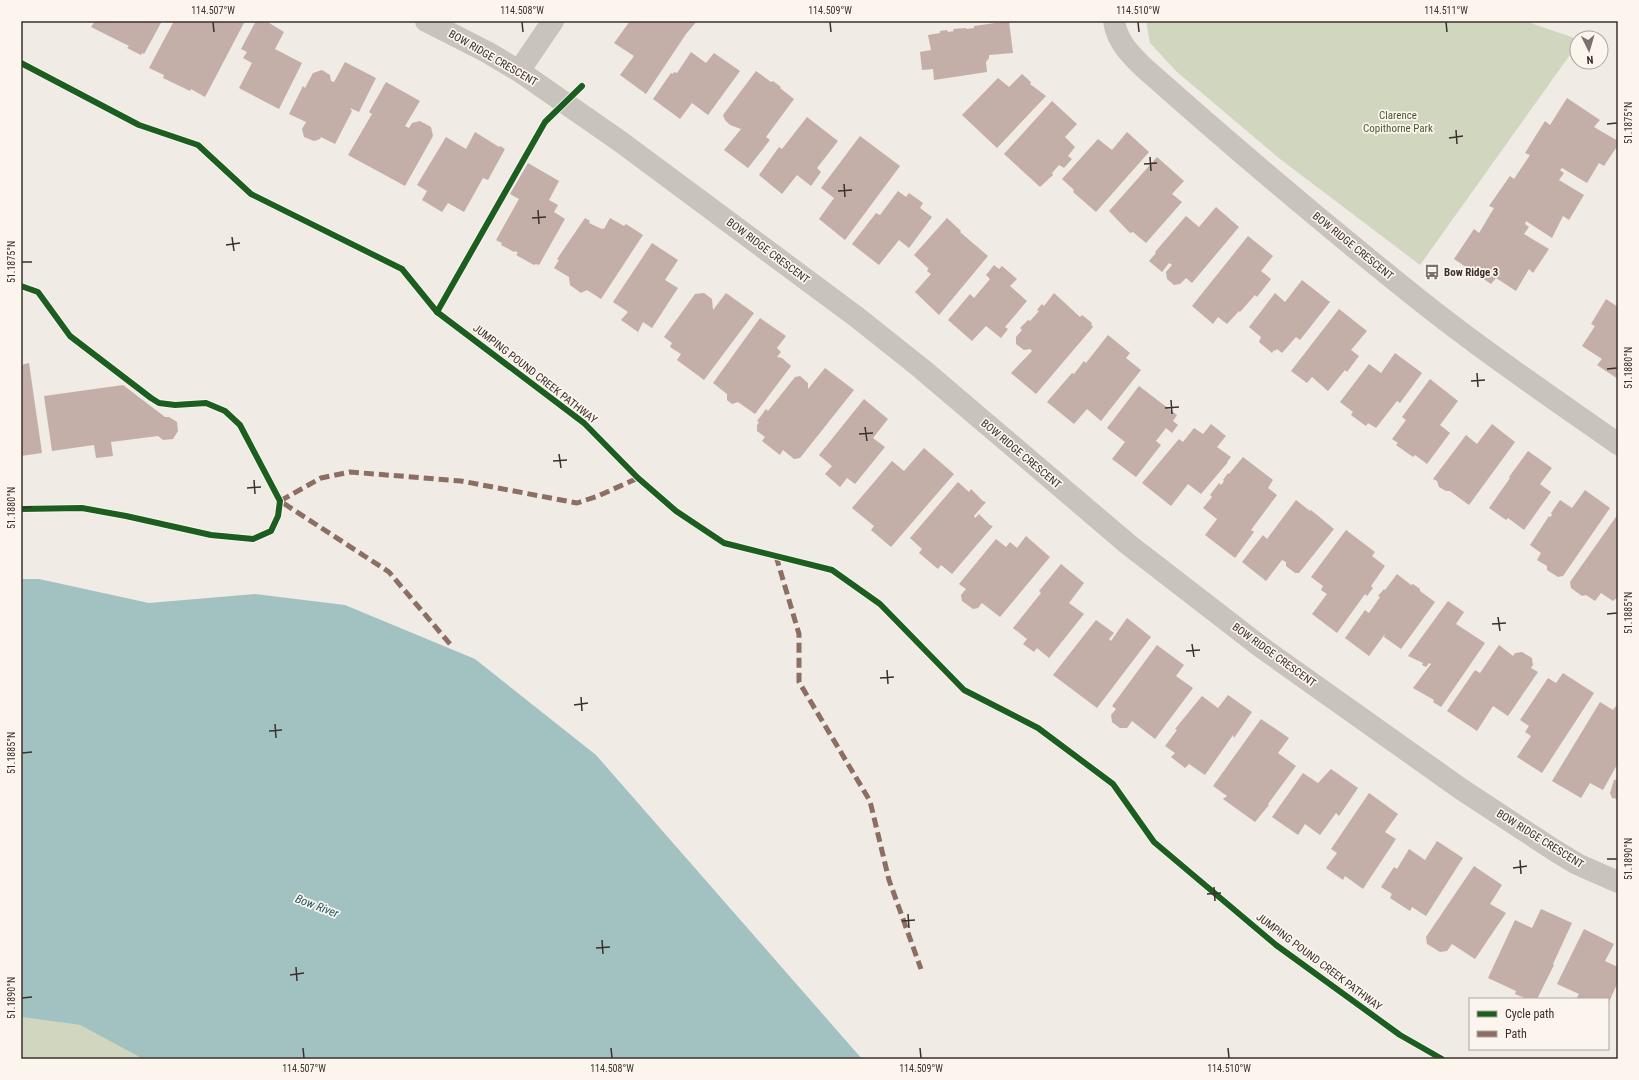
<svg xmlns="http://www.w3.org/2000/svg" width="1639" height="1080" font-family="'Roboto Condensed',sans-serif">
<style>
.green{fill:#d1d6bf}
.water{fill:#a1c2c1}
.building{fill:#c3afa7}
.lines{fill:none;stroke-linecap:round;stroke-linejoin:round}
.street{stroke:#c9c3be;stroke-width:22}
.quiet{stroke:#8d6e63;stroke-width:5;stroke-dasharray:10 5;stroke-linecap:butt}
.cycleway-casing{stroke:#fbf5ee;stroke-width:8}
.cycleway{stroke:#1b5e20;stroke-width:6}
.ticks{fill:none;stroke:#3b302b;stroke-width:1.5}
.labels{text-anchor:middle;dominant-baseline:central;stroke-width:3.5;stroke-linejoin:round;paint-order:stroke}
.street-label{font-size:11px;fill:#3b302b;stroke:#fbf5ee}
.park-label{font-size:11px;fill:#4a5a2e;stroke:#fbf5ee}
.poi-label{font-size:11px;font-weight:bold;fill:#3b302b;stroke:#fbf5ee;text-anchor:start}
.water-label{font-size:12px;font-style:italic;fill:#1f5a5e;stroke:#fbf5ee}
.neatline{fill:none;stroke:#3b302b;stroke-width:1.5}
.ticks-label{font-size:10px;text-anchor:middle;fill:#3b302b}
</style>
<rect width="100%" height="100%" fill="#f0ebe5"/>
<!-- green -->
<g class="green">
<polygon points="1146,21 1525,21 1577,39 1577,45 1420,265 1280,159 1177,72 1150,43"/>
<polygon points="21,1017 80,1025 143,1059 21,1059"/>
</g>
<!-- water -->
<polygon class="water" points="21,579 39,579 149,603 255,594 345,605 475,659 596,755 862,1059 143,1059 80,1025 21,1017"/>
<!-- building -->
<g class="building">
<polygon points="95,21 162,21 144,54 142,53 141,55 127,48 129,46 91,27"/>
<polygon points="174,21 198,21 200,22 201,21 245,21 205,97 191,89 190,91 163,78 164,75 149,68"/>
<polygon points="256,21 263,21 266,23 266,21 284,32 275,49 302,63 279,109 239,88 252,63 243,58 247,52 241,49"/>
<polygon points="630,21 697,21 686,34 646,94 620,75 634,56 614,43"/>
<polygon points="1009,21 1013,53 989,55 989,58 986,62 987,72 934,80 933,69 922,70 920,52 931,50 928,35 940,33 940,31 947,30 948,32 954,31 953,29 966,28 966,29 974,28 974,26"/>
<polygon points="691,52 706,63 714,53 740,71 708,115 692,103 680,119 653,99 671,73 673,74 674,72 677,73"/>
<polygon points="345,62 376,78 359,112 350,108 352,111 335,144 321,137 320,139 314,141 304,137 302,129 306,122 289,114 303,86 305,88 313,73 322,70 330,75 331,81 334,82"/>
<polygon points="756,71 771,82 773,81 781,87 780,88 794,99 766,137 770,140 748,168 724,150 741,129 730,125 725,120 723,115"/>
<polygon points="1022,74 1031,82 1030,84 1046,96 997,148 962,115 998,78 1009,87"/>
<polygon points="386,82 420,101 405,126 409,128 412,123 420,121 431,127 433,136 405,186 348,155 372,114 369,112"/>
<polygon points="1567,98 1600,120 1594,127 1618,141 1618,145 1604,166 1599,163 1587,183 1562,168 1560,170 1564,173 1559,180 1584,195 1569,220 1563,216 1552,238 1526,221 1525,224 1529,227 1524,234 1549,249 1533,273 1529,269 1516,291 1496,278 1491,284 1454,259 1474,229 1479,233 1494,208 1489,206 1510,176 1514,179 1530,155 1525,153 1545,121 1550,125"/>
<polygon points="1052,101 1077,124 1065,137 1075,147 1068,156 1072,159 1064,168 1059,165 1052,173 1053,175 1040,187 1004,154"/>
<polygon points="807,117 838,141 817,168 821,172 811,186 797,175 782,194 759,175 779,147 782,149"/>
<polygon points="475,132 499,147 500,146 505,149 488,180 483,178 464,212 448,203 442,212 422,200 427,191 417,185 446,137 466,149"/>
<polygon points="1127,132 1149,152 1096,212 1073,192 1074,190 1062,179 1098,139 1112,150"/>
<polygon points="860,136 900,166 845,240 819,219 834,198 821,188"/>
<polygon points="1157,157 1184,181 1172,194 1182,202 1146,243 1133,232 1130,233 1109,211"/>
<polygon points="528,163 559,181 549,200 558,205 554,212 565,219 539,265 536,264 534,265 516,255 518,253 515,251 514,252 501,245 502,243 496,240 519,199 510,194"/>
<polygon points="898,191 906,197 909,193 923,203 920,208 932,217 909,248 899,240 879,265 852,244 876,213 880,215"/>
<polygon points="1216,207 1239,227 1192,283 1186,278 1180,284 1174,285 1167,279 1166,272 1172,265 1169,263 1162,272 1149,261 1156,253 1155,252 1186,216 1199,227"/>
<polygon points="585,218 590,221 589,223 602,229 603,228 604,229 610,218 624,226 626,224 643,235 601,299 587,290 581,293 570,285 569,277 554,268 559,260 557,259"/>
<polygon points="947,218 961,231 960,232 988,256 939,315 915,292 931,274 927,271 929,267 928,268 914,255"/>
<polygon points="1248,236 1273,256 1261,271 1271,279 1257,297 1255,295 1240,312 1239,311 1227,324 1218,317 1213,324 1192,306"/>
<polygon points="652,243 678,260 665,280 678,288 652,328 643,322 638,332 621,320 628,312 613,302"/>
<polygon points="994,265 999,269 1002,266 1017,279 1010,286 1027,301 1005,327 1008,329 1001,338 986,326 972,341 948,320 970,294 974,298 990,279 986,275"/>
<polygon points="1302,280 1330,302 1300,340 1296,337 1282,353 1277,349 1275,351 1274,350 1272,353 1259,342 1261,337 1249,327 1275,293 1285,302"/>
<polygon points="704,293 712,299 713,310 726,293 754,313 704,380 677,360 681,354 670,347 672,343 664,337 695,294"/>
<polygon points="1054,293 1080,317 1082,315 1092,323 1091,324 1093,327 1036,394 1011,373 1032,351 1030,349 1024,350 1016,344 1016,337 1022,330 1020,328 1028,320 1030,321 1039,311 1037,310 1042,304 1044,306"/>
<polygon points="1606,299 1618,307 1618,379 1597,365 1602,359 1582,346 1595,326 1591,324"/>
<polygon points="1339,309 1367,331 1351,350 1359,356 1347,372 1345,370 1328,391 1312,377 1307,383 1291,371"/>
<polygon points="760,318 786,336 777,348 781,352 777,357 782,358 791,366 755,414 738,402 732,404 727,400 727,394 713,383"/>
<polygon points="1108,335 1130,353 1126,358 1141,370 1101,421 1087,409 1074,424 1047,402 1072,373 1074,374 1084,361 1086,363"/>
<polygon points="1395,353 1422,373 1400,403 1397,401 1376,428 1368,423 1366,426 1351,415 1353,412 1340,402 1369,364 1381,373"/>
<polygon points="29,363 42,453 21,456 21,365"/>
<polygon points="825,368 854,390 800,458 794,459 783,450 780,455 762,441 765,437 757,431 757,425 759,422 757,421 766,409 768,411 795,377 800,376 808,383 808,389"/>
<polygon points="1430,379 1458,401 1440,425 1450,433 1427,464 1415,455 1413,457 1396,445 1398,443 1392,439 1406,420 1402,417"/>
<polygon points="123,385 165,417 169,417 177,422 178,431 173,439 163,440 158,436 111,442 113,456 96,458 94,445 52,451 44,396"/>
<polygon points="1139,386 1177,415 1173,421 1178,425 1172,433 1166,428 1156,441 1161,445 1136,477 1112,459 1125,442 1107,428"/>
<polygon points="864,399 888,419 873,438 885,447 855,484 847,478 840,487 825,474 832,466 819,455"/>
<polygon points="1211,424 1226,436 1217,447 1231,457 1227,462 1228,462 1201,494 1188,484 1171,506 1142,483 1179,439 1183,442 1194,428 1203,434"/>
<polygon points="1492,424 1515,442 1469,505 1450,491 1446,491 1439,487 1437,481 1433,479 1466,435 1477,444"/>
<polygon points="924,448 954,474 891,547 871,530 874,526 852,508 892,461 904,471"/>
<polygon points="1528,451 1552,468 1540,484 1551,492 1524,530 1508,518 1506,520 1489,508 1510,478 1509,477"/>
<polygon points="1243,457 1273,480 1268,488 1277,495 1251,530 1254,532 1235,558 1205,535 1217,519 1203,508 1212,497 1210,495 1219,483 1221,485 1224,481 1223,480 1228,473 1229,474"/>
<polygon points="958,482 969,492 971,489 983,501 986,502 974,516 975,518 979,514 990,525 993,526 952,574 941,565 938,569 919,553 922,549 910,538"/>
<polygon points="1585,490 1610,508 1563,576 1558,577 1547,570 1547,566 1537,560 1541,553 1530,545 1549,516 1550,517 1552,515 1551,513 1560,500 1572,508"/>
<polygon points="1296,500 1310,511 1311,510 1334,529 1299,573 1295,573 1286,566 1286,562 1282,560 1266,581 1242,562 1263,535 1267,539"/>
<polygon points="1618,514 1618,597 1613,601 1601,593 1595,601 1586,595 1582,596 1571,588 1570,582"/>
<polygon points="1346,530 1375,552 1372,556 1385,566 1371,586 1373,588 1367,596 1365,594 1337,633 1312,614 1327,594 1321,590 1323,586 1311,577"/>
<polygon points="1026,536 1050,557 1000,617 982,603 978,608 973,609 962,601 961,595 966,589 959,584 996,539 1006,547 1010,542 1017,548"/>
<polygon points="1061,564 1084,583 1069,603 1084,614 1049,658 1037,648 1034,652 1023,644 1027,639 1013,628 1041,593 1039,591"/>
<polygon points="1397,574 1411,585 1413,584 1420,589 1420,591 1435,602 1401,649 1384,637 1385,634 1369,656 1345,638 1365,610 1369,613 1380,597 1378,596 1384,589 1385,590"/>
<polygon points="1448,601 1464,612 1456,624 1485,643 1441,707 1433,702 1434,700 1413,688 1431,664 1429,663 1426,667 1422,665 1423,663 1408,656"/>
<polygon points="1127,618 1151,637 1097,708 1053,675 1096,620 1114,633 1109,639 1111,641"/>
<polygon points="1157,645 1184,665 1176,676 1193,688 1155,739 1132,721 1127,728 1120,728 1112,722 1111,715 1116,709 1112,706"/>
<polygon points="1499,645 1513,656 1515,653 1522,652 1532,658 1533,665 1531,668 1538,672 1508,716 1493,706 1477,731 1447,711 1475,670 1480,673"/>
<polygon points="1563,673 1594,693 1542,773 1517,757 1531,736 1525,732 1529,726 1520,720 1548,678 1556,683"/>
<polygon points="1228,695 1252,712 1234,738 1233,735 1205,775 1189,764 1185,768 1171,757 1175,753 1165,746 1177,730 1175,729 1202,696 1218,708"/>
<polygon points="1600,702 1613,710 1616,706 1618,707 1618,763 1603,790 1590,783 1581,798 1552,781"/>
<polygon points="1261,719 1289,738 1278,753 1296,766 1268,804 1269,805 1255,822 1223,799 1227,796 1213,786"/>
<polygon points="1331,769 1358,788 1339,816 1336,813 1320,835 1305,824 1298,835 1272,817 1303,773 1318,783"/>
<polygon points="1618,779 1618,799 1612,798 1610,793 1614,780"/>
<polygon points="1369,793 1398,814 1385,832 1396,839 1363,889 1345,876 1343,880 1326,868 1337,853 1331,849"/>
<polygon points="1437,841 1463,858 1426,916 1412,907 1410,911 1390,898 1392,894 1381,887 1394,867 1397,869 1409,849 1425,860"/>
<polygon points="1474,866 1502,885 1490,904 1506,913 1475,959 1452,944 1447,951 1440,952 1427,944 1426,937"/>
<polygon points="1541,909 1572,923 1553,964 1554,965 1537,999 1527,999 1515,994 1516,991 1488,978 1515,920 1532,928"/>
<polygon points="1584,929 1614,944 1605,961 1618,967 1618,982 1608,1004 1608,999 1576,999 1579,994 1557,984"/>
</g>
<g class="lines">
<!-- street -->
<g class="street">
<polyline points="426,21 487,52 519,71 621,142 858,318 922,369 1129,545 1261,647 1461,789 1554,850 1577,864 1618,882"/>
<path d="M1114 21C1117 41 1129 53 1142 66 1232 146 1324 224 1418 299 1482 350 1551 397 1618 444"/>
<polyline points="519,71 553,21"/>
</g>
<!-- quiet -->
<g class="quiet">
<polyline points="776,556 799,634 799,682 870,801 889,880 921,969"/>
<polyline points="450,644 389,572 280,501 321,478 350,472 461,481 577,503 598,496 638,478"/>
</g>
<defs>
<g id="cycleway">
<polyline points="21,63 139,125 198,145 251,194 402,269 437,312"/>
<polyline points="582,86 545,122 437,312 584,423 638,478 676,511 724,543 832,570 880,604 964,690 1038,728 1113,784 1154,842 1276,945 1400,1035 1442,1059"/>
<polyline points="21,286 38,292 70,336 151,398 159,403 175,405 206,403 225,411 240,425 280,501 278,516 271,531 253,539 211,535 126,516 82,508 21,509"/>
</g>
</defs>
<!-- cycleway casing -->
<use href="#cycleway" class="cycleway-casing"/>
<!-- cycleway -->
<use href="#cycleway" class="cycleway"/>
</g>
<!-- ticks -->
<path class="ticks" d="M213 22 214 32M522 22 523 32M830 22 831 32M1138 22 1139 32M1446 22 1447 32M1607 124 1617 123M1456 130 1457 144M1449 138 1463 136M1150 157 1151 171M1144 164 1157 163M844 184 845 197M838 191 852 190M538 210 539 224M532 218 546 217M232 237 234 251M226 245 240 243M22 262H32M1607 369 1617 368M1477 373 1478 387M1471 381 1485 380M1171 400 1172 414M1165 408 1179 407M865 427 867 441M859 434 873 433M559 454 561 468M553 461 567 460M254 480 255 494M247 488 261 487M22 508 32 507M1607 614 1617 613M1498 617 1500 631M1492 624 1506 623M1192 644 1194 657M1186 651 1200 650M887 670 888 684M880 678 894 677M581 697 582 711M574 705 588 703M275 724 276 738M269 731 282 730M22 753 32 752M1607 859H1617M1520 860 1521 874M1513 868 1527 866M1214 887 1215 901M1207 894 1221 893M908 914 909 928M902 921 915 920M602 940 603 954M596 948 610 947M296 967 297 981M290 975 304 973M22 998 32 997M303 1048 304 1058M611 1048 612 1058M920 1048 921 1058M1228 1048 1229 1058"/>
<!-- icons -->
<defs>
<symbol id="bus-bare" viewBox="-9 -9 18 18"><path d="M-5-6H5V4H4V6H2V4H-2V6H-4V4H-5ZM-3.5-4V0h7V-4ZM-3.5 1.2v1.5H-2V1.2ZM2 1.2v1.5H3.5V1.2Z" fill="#7a716c" stroke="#fbf5ee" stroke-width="2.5" paint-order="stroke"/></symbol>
</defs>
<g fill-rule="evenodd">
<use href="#bus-bare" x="1421" y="261" width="22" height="22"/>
</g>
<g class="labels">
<!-- street labels -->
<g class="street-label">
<text transform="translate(493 58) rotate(30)">BOW RIDGE CRESCENT</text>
<text transform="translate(1353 246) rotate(39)">BOW RIDGE CRESCENT</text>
<text transform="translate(768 251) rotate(37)">BOW RIDGE CRESCENT</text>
<text transform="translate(535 374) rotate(38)">JUMPING POUND CREEK PATHWAY</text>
<text transform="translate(1021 454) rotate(40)">BOW RIDGE CRESCENT</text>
<text transform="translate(1274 655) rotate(36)">BOW RIDGE CRESCENT</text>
<text transform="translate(1540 839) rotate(32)">BOW RIDGE CRESCENT</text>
<text transform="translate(1319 962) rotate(37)">JUMPING POUND CREEK PATHWAY</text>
</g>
<!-- park labels -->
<g class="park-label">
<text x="1398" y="115">Clarence<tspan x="1398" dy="13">Copithorne Park</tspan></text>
</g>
<!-- poi labels -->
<g class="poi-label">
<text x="1444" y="272">Bow Ridge 3</text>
</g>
<!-- water labels -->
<g class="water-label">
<text transform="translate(317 906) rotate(21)">Bow River</text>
</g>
</g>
<!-- border -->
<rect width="1639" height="1080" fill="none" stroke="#fbf5ee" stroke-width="44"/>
<!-- legend -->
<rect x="1469" y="998" width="140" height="52" fill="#fbf5ee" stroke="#aea6a0"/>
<rect x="1477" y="1011" width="20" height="6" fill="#1b5e20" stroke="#aea6a0"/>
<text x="1505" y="1018" font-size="12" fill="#3b302b">Cycle path</text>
<rect x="1477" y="1031" width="20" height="6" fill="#8d6e63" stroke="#aea6a0"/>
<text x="1505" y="1038" font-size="12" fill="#3b302b">Path</text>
<!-- north arrow -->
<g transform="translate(1589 50) rotate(175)"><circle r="19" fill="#fbf5ee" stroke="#aea6a0"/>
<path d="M0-3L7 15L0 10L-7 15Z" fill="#7a716c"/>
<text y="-6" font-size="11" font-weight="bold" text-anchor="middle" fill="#3b302b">N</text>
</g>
<rect x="22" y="22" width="1595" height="1036" class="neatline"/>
<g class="ticks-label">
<text x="213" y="14">114.507°W</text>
<text x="522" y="14">114.508°W</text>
<text x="830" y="14">114.509°W</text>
<text x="1138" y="14">114.510°W</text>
<text x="1446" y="14">114.511°W</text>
<text transform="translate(1628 123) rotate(-90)" y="4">51.1875°N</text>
<text transform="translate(11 262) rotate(-90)" y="4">51.1875°N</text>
<text transform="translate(1628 368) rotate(-90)" y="4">51.1880°N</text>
<text transform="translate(11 508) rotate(-90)" y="4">51.1880°N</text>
<text transform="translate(1628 613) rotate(-90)" y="4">51.1885°N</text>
<text transform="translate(11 753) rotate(-90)" y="4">51.1885°N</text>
<text transform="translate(1628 859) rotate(-90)" y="4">51.1890°N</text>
<text transform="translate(11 998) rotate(-90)" y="4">51.1890°N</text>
<text x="304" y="1072">114.507°W</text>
<text x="612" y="1072">114.508°W</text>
<text x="921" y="1072">114.509°W</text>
<text x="1229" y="1072">114.510°W</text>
</g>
</svg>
